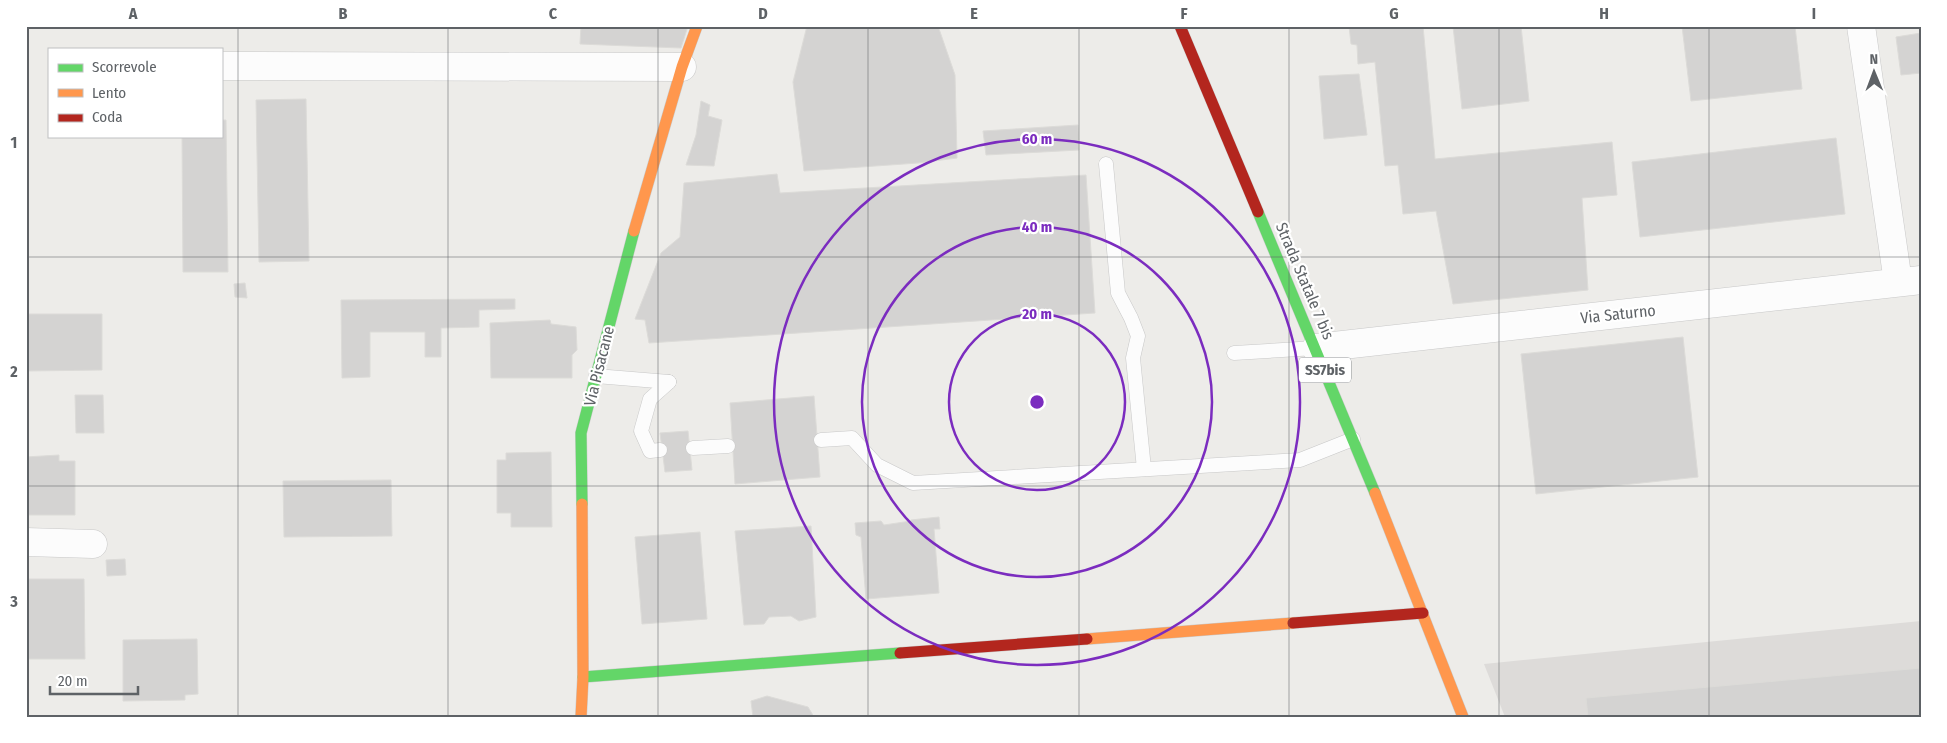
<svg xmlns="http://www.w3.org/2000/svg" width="1947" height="743" font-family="'Fira Sans Condensed',sans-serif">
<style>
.industrial{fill:#dddbd9}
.building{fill:#d4d3d2;stroke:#dcdbd8}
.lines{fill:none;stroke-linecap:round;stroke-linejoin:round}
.lane-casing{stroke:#c8c8c8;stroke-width:15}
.street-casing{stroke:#c8c8c8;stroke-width:29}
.fast-casing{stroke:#cacaca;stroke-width:12}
.slow-casing{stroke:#cacaca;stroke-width:12}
.jam-casing{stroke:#cacaca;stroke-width:12}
.lane{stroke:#fcfcfc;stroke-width:14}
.street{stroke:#fcfcfc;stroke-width:28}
.fast{stroke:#63d668;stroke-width:11}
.slow{stroke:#ff974d;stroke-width:11}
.jam{stroke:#b3261e;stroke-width:11}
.grid{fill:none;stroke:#5e6266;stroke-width:1;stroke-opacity:0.55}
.ring{fill:none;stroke:#7b2cbf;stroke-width:2.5}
.labels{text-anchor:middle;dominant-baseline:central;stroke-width:4.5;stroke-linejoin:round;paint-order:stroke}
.shield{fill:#fff;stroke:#8e9194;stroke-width:1}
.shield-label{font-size:15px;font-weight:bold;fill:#5e6266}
.street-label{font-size:16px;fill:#5e6266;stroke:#fff}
.centre{fill:#7b2cbf;stroke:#fff;stroke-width:2.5}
.ring-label{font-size:15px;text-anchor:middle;font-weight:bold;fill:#7b2cbf;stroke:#fff;stroke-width:4.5;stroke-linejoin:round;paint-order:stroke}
.neatline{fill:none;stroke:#5e6266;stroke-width:2}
.grid-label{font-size:16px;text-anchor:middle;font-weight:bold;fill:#5e6266}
</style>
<rect width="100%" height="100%" fill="#edece9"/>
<!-- industrial -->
<polygon class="industrial" points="1921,621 1921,717 1505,717 1484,664"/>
<!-- building -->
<g class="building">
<polygon points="581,26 688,26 681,48 580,44"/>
<polygon points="807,26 938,26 955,75 957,158 918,163 804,171 793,82"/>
<polygon points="1349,26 1423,26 1435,159 1612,142 1617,195 1582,198 1588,290 1453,304 1436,211 1403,214 1398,165 1385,166 1375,62 1358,64 1357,45 1351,44"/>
<polygon points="1453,26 1521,26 1529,101 1462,109"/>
<polygon points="1682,26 1795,26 1802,89 1691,101"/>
<polygon points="1921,33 1921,73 1901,75 1896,37"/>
<polygon points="1359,74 1367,135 1324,139 1319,76"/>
<polygon points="306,99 309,261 259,262 256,100"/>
<polygon points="701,101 710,105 708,116 722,120 714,166 686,165 696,135"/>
<polygon points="221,120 226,120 228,272 183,272 182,136 221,136"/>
<polygon points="1078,125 1079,150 986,155 983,131"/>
<polygon points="1836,138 1845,214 1640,237 1632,162"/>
<polygon points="777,174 780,193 1086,175 1095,313 649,343 645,320 635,319 661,253 680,237 684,183"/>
<polygon points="245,283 247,298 235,297 234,284"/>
<polygon points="515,299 515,309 479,310 479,327 441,328 441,357 425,357 425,332 370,332 370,377 342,378 341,300"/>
<polygon points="26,314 102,314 102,370 26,371"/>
<polygon points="550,320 551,324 576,327 577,350 572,355 572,378 491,378 490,323"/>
<polygon points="1683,337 1698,477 1536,494 1521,354"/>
<polygon points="75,395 103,395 104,433 76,433"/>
<polygon points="814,396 820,477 735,484 730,403"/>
<polygon points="688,431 692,470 665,472 660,433"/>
<polygon points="551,452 552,527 511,527 511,513 497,513 497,460 506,460 506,453"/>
<polygon points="59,455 59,461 75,461 75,515 26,515 26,457"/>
<polygon points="391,480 392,536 284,537 283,481"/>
<polygon points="939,517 940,529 934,529 939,593 866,599 861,537 856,535 855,523 881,521 884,525 911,521 911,520"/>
<polygon points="811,526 816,617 799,621 791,616 769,617 764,624 744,625 735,531"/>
<polygon points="700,532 707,619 642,624 635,537"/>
<polygon points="125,559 126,575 107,576 106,560"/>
<polygon points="28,579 84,579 85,659 28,659"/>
<polygon points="197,639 198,694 185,695 185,700 123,701 123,640"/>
<polygon points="1921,668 1921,717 1588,717 1586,698"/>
<polygon points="767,696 808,707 814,717 753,717 751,701"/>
</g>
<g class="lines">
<defs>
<g id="lane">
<polyline points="1106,164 1118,293 1131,318 1138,336 1133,358 1144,469"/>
<polyline points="1234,353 1316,348"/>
<polyline points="596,376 669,382"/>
<polyline points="821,440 852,438 877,465 913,483 1300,460 1353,439"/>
<polyline points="693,448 728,446"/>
<polyline points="660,450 650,451 641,431 650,399 669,382"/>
</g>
<g id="street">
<polyline points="1861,26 1898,282"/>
<polyline points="221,66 682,67"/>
<polyline points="1316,348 1921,280"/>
<polyline points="26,542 93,544"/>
</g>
<g id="fast">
<polyline points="1258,212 1375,493"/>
<polyline points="582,504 581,433 634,231"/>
<polyline points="583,677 900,653"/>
</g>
<g id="slow">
<polyline points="634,231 682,67 697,26"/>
<polyline points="1375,493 1463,717"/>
<polyline points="1087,639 1293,623"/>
<polyline points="581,717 583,677 582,504"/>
</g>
<g id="jam">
<polyline points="1180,26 1258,212"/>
<polyline points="1293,623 1423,613"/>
<polyline points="900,653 1087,639"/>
</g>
</defs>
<!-- lane casing -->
<use href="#lane" class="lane-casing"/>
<!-- street casing -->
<use href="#street" class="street-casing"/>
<!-- fast casing -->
<use href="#fast" class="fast-casing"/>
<!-- slow casing -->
<use href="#slow" class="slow-casing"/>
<!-- jam casing -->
<use href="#jam" class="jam-casing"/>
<!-- lane -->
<use href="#lane" class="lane"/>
<!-- street -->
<use href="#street" class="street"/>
<!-- fast -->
<use href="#fast" class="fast"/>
<!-- slow -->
<use href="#slow" class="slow"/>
<!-- jam -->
<use href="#jam" class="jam"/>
</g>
<!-- grid -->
<path class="grid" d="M238 26V717M448 26V717M658 26V717M868 26V717M1079 26V717M1289 26V717M1499 26V717M1709 26V717M26 257H1921M26 486H1921"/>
<!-- distance rings -->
<g class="ring">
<circle cx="1037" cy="402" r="88"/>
<circle cx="1037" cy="402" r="175"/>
<circle cx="1037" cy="402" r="263"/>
</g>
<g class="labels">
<!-- shield labels -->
<rect class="shield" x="1299" y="357.5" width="52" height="25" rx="4"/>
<g class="shield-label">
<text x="1325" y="370">SS7bis</text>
</g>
<!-- street labels -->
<g class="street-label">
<text transform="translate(1305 281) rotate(67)">Strada Statale 7 bis</text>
<text transform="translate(1618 314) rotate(-6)">Via Saturno</text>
<text transform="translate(599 366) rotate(-76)">Via Pisacane</text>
</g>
</g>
<circle cx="1037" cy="402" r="8" class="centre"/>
<g class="ring-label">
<text x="1037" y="144">60 m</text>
<text x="1037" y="232">40 m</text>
<text x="1037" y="319">20 m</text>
</g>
<!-- border -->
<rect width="1947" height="743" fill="none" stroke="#ffffff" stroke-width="55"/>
<!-- legend -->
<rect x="48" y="48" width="175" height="90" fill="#ffffff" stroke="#bfc0c2"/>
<rect x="58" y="64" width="25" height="8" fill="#63d668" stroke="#bfc0c2"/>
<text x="92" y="72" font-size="15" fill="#5e6266">Scorrevole</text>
<rect x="58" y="89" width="25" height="8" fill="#ff974d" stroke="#bfc0c2"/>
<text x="92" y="98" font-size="15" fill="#5e6266">Lento</text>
<rect x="58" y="114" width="25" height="8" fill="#b3261e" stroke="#bfc0c2"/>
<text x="92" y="122" font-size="15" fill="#5e6266">Coda</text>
<!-- north arrow -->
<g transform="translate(1874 72) rotate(359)" stroke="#ffffff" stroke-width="4" paint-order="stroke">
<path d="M0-4L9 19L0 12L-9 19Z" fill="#5e6266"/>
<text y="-8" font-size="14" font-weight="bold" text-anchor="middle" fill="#5e6266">N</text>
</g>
<!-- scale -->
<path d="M50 686v8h88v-8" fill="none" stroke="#5e6266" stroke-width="2.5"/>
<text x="58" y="686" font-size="15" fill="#5e6266" stroke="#ffffff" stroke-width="4" paint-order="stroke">20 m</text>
<rect x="28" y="28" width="1892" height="688" class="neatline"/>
<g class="grid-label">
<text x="133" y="19">A</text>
<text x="343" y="19">B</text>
<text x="553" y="19">C</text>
<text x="763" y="19">D</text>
<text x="974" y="19">E</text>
<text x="1184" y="19">F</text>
<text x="1394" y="19">G</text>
<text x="1604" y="19">H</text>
<text x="1814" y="19">I</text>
<text x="14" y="148">1</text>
<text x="14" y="377">2</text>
<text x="14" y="607">3</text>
</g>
</svg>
